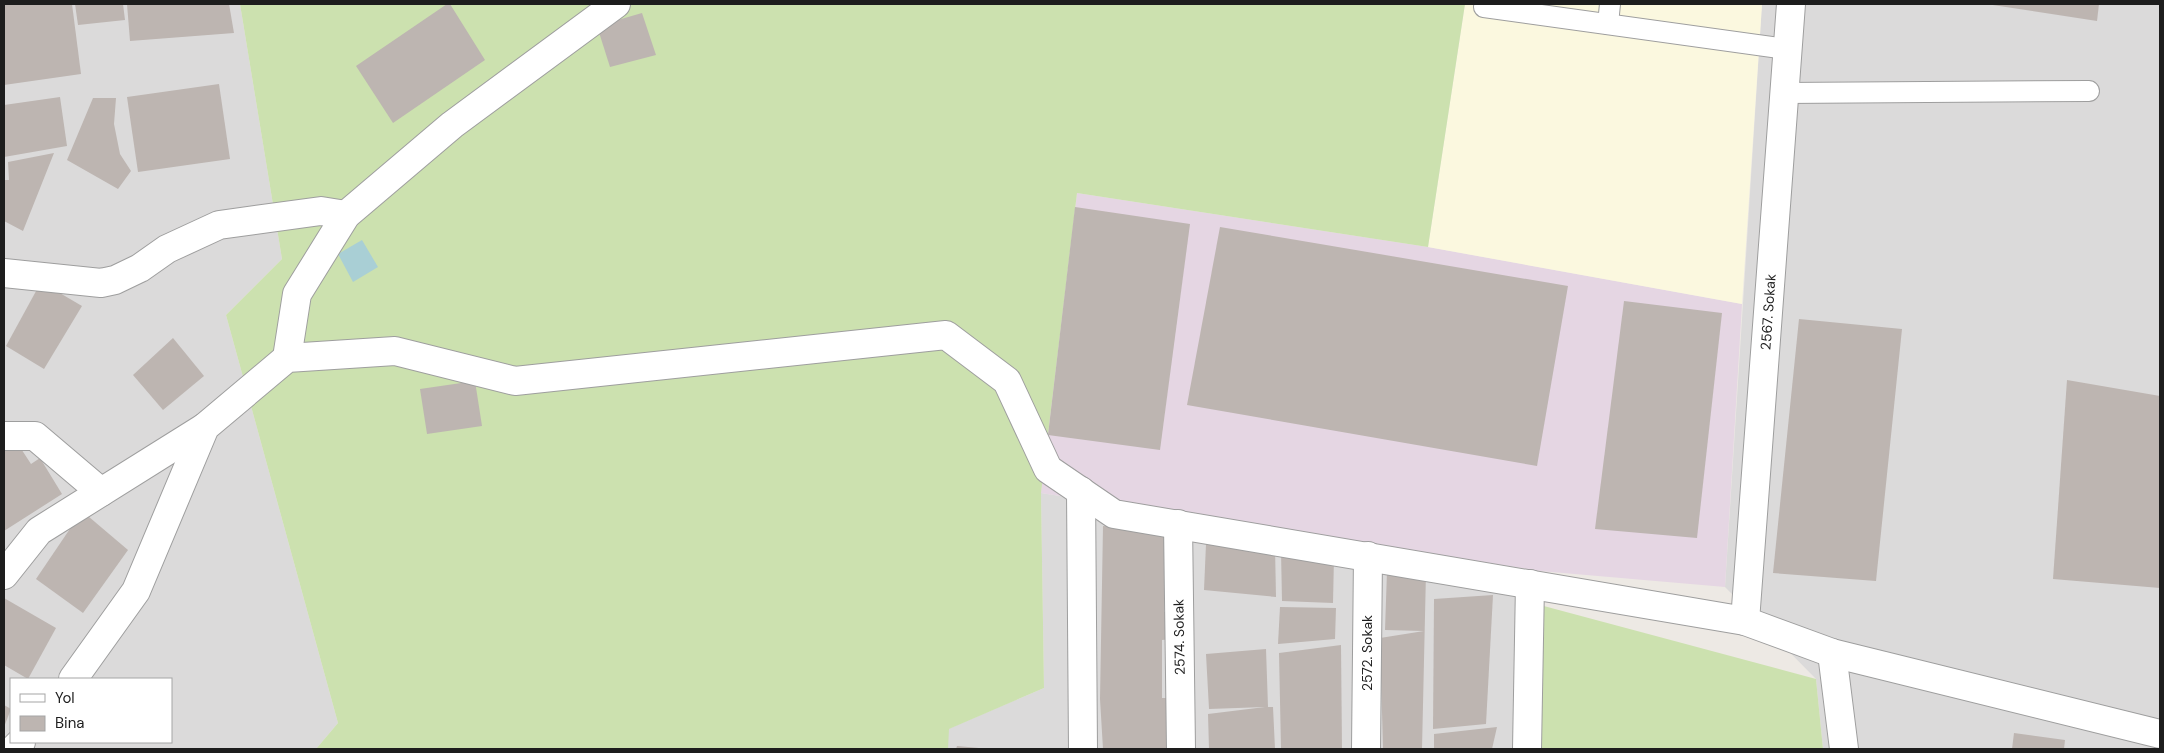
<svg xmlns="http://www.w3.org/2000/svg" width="2164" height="753" font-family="'DM Sans',sans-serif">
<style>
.residential{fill:#dbdada;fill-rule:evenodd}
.industrial{fill:#e5d6e3}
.education{fill:#fbf8df}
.grass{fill:#cce1af}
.water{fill:#a9cfd5}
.building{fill:#bdb5b1}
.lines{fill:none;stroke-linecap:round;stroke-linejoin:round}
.lane-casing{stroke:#9e9e9e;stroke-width:22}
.street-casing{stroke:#9e9e9e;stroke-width:30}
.lane{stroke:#fff;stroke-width:20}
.street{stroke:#fff;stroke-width:28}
.labels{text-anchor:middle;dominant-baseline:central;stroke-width:4;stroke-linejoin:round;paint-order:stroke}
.street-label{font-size:14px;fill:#1d1d1d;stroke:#fff}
</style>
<rect width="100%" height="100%" fill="#ede9e4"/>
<!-- residential -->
<g class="residential">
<path d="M4 4H240L282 259 226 315 338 723 316 749H4ZM11 679H171V742H11Z"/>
<polygon points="1762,4 2160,4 2160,749 1823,749 1816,679 1725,587"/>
<polygon points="1041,493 1540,571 1539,749 948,749 948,729 1044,688"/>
</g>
<!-- industrial -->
<polygon class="industrial" points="1077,193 1428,247 1742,304 1725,587 1540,571 1041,493"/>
<!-- education -->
<polygon class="education" points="1465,4 1762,4 1742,304 1428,247"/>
<!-- grass -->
<g class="grass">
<polygon points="240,4 1465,4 1428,247 1077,193 1041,493 1044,688 949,729 948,749 316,749 338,723 226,315 282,259"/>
<polygon points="1540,605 1816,679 1823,749 1539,749"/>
</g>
<!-- water -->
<polygon class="water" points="362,240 378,267 353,282 338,254"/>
<!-- building -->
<g class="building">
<polygon points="4,4 72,4 81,74 4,85"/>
<polygon points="75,4 123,4 125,20 78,25"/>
<polygon points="127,4 229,4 234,33 130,41"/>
<polygon points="447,4 450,4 485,60 393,123 356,66"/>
<polygon points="1986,4 2099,4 2097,21"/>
<polygon points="642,13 656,55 610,67 597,26"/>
<polygon points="219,84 230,159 138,172 127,97"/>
<polygon points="60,97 67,146 4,157 4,105"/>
<polygon points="93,98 116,98 114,124 120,154 131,171 118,189 67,160"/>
<polygon points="54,153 23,231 4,221 4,180 9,180 8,162"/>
<polygon points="1075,207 1190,224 1160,450 1048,435"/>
<polygon points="1220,227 1568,286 1537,466 1187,405"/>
<polygon points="41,282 82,306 44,369 6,346"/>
<polygon points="1624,301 1722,313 1697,538 1595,529"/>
<polygon points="1799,319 1902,329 1876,581 1773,573"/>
<polygon points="173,338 204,376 163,410 133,375"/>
<polygon points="2067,380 2160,396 2160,588 2053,579"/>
<polygon points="475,381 482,426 427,434 420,389"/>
<polygon points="16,441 31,464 40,458 62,494 4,531 4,449"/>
<polygon points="82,511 128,550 83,613 36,579"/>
<polygon points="1103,526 1171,531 1164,612 1172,611 1172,639 1162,640 1162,698 1173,698 1171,749 1103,749 1100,699"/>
<polygon points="1206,544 1275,547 1276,597 1204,590"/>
<polygon points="1281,551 1334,557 1333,603 1282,601"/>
<polygon points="1387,571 1426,572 1422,749 1383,749 1380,638 1424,631 1385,630"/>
<polygon points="1493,595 1486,724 1433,729 1434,599"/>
<polygon points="4,598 56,628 28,679 4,665"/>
<polygon points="1280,607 1336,608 1335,639 1278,644"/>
<polygon points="1341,645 1342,749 1281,749 1279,653"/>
<polygon points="1266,649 1268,707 1273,707 1275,749 1209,749 1208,714 1265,707 1209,709 1206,654"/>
<polygon points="4,705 11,709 4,727"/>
<polygon points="1497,727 1492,749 1434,749 1434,734"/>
<polygon points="2014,733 2065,740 2064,749 2012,749"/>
<polygon points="957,746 979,748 979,749 956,749"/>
</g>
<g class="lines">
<defs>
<g id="lane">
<polyline points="1484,7 1787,49"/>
<polyline points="1608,24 1610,4"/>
<polyline points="1784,93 2089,91"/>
</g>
<g id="street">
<polyline points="4,273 101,283 115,280 140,268 167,249 219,225 321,211 346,215"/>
<polyline points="287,358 297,294 346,215 452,125 616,4"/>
<polyline points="4,436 35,436 101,492"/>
<polyline points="1081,491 1083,749"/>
<polyline points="1178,524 1181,749"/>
<polyline points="4,575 39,531 205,427"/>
<polyline points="1745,621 1791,4"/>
<polyline points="1832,653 1844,749"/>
<polyline points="73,679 136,591 205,427 287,358 395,351 515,381 946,335 1007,381 1048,469 1114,514 1745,621 1832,653 2160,734"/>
<polyline points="14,749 21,742"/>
<polyline points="1366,749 1368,556"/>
<polyline points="1527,749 1530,584"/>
</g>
</defs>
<!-- lane casing -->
<use href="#lane" class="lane-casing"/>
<!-- street casing -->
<use href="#street" class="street-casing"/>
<!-- lane -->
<use href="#lane" class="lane"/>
<!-- street -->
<use href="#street" class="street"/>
</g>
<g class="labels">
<!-- street labels -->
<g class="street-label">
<text transform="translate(1768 312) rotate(-86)">2567. Sokak</text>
<text transform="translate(1179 637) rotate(-91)">2574. Sokak</text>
<text transform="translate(1367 653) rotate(-90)">2572. Sokak</text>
</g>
</g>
<!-- border -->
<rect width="2164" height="753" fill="none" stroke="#1d1d1d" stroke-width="10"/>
<!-- legend -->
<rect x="10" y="678" width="162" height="65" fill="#ffffff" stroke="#a5a5a5"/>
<rect x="20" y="694" width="25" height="8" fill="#ffffff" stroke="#a5a5a5"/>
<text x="55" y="703" font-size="15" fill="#1d1d1d">Yol</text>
<rect x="20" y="716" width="25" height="15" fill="#bdb5b1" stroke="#a5a5a5"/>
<text x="55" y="728" font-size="15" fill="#1d1d1d">Bina</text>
</svg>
